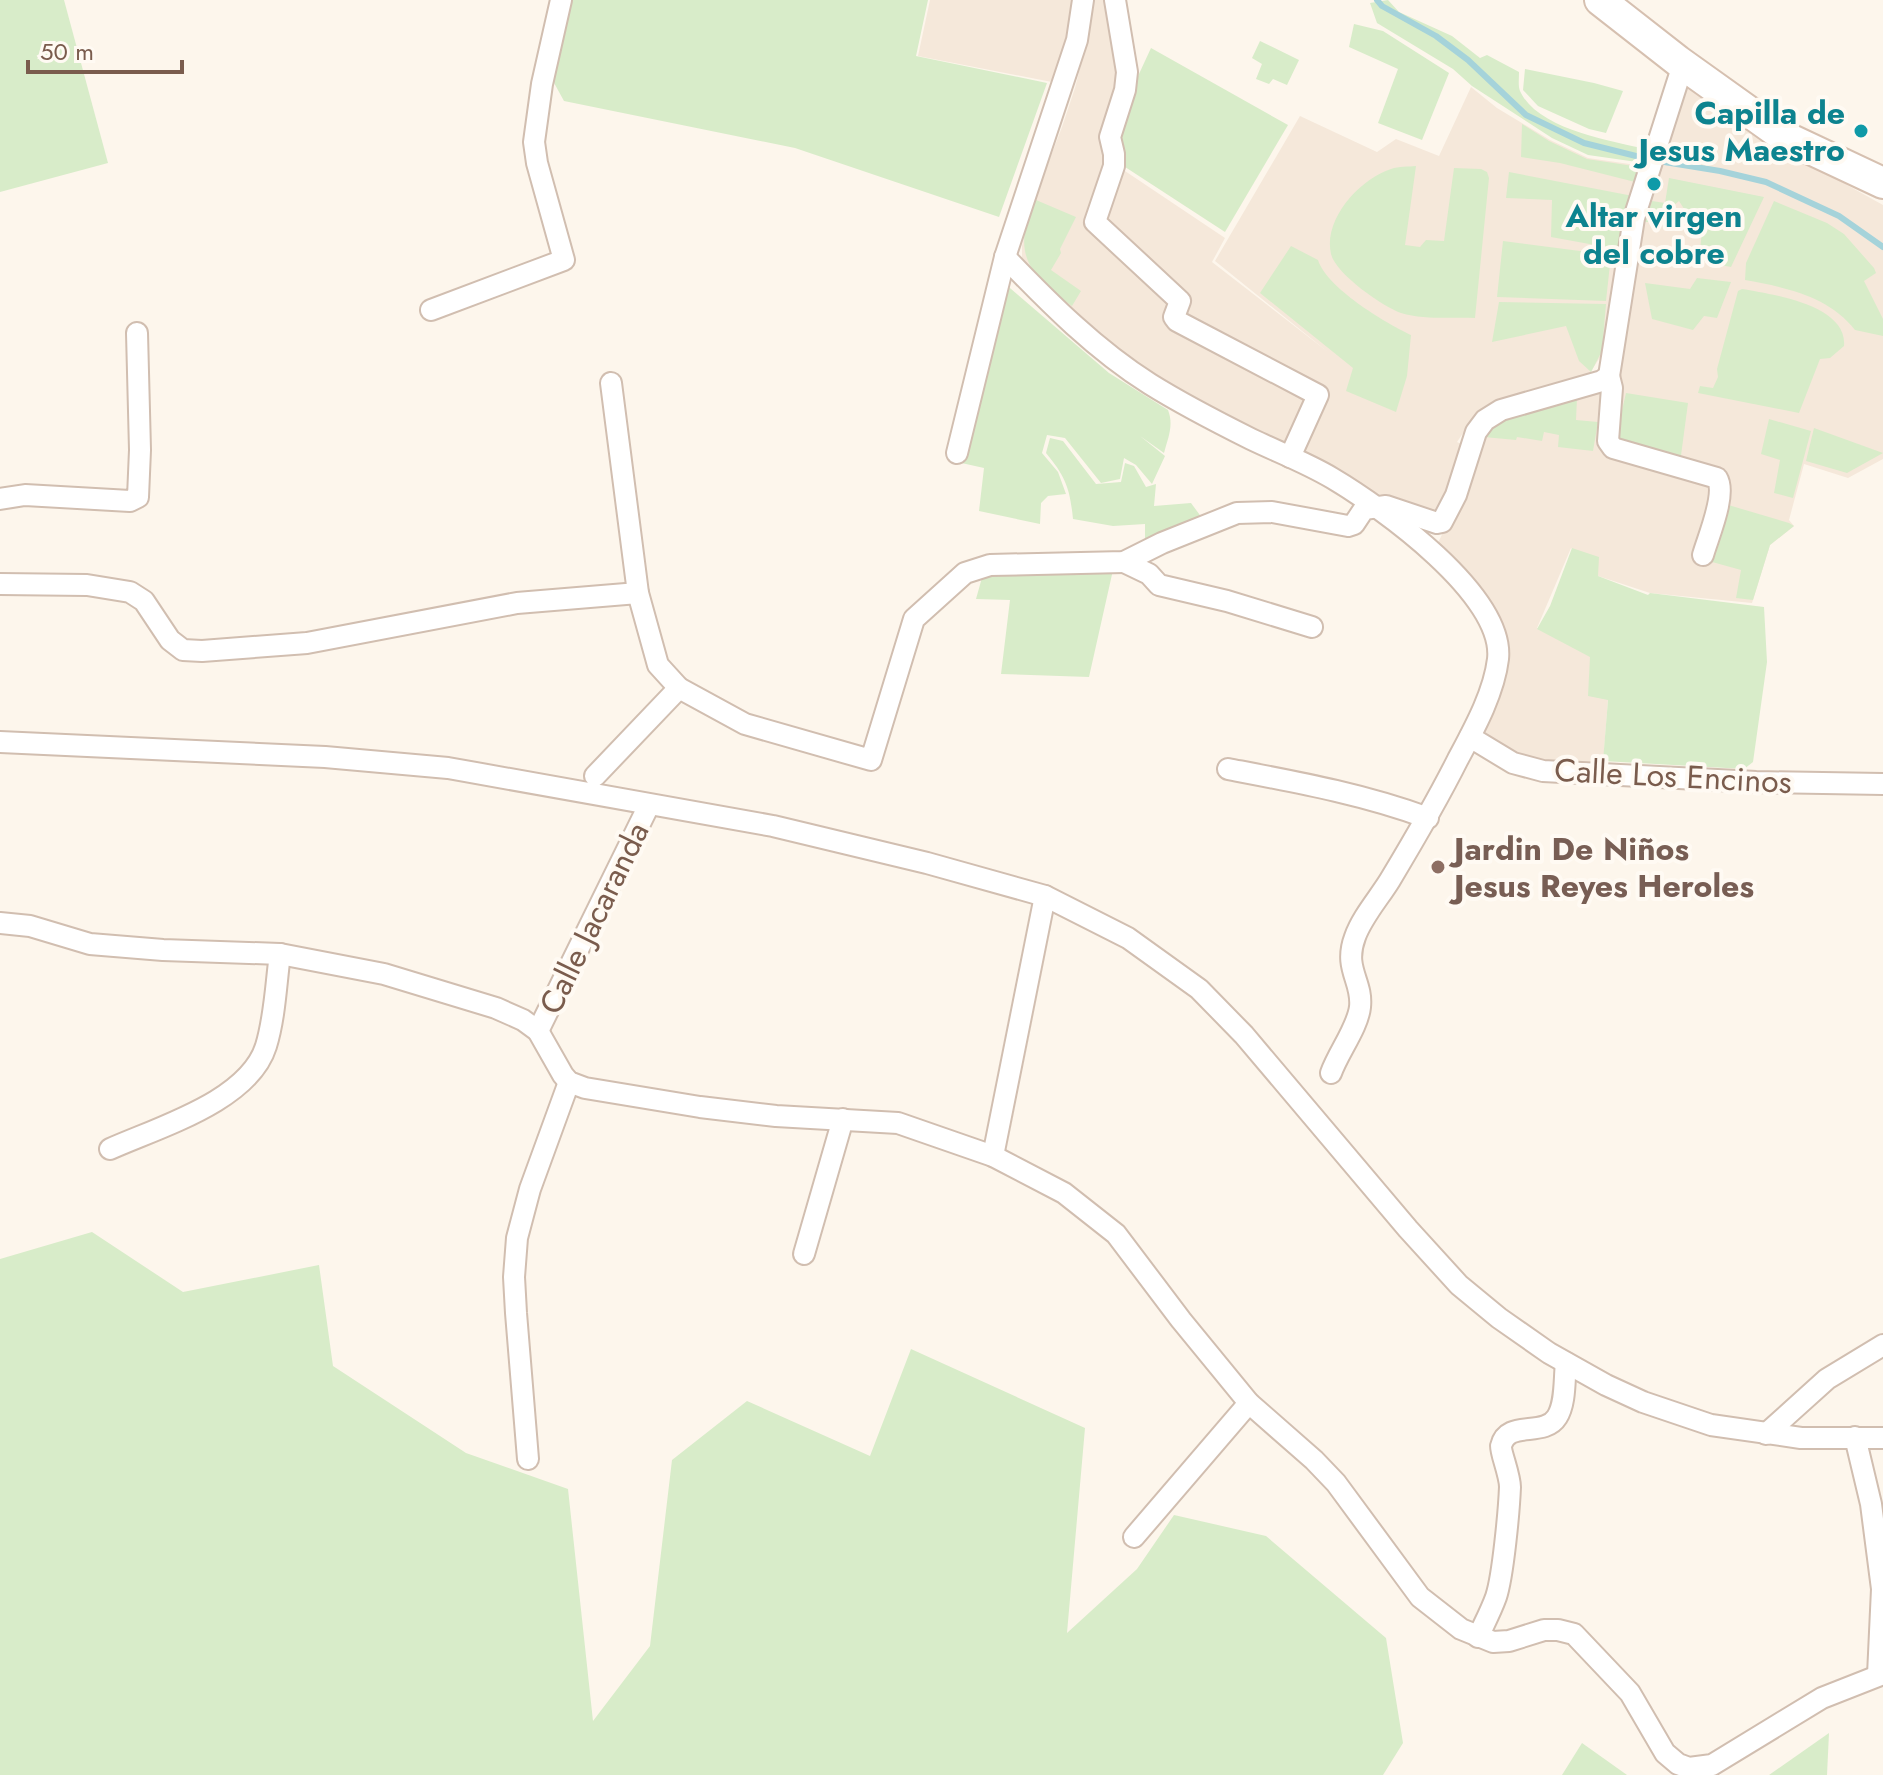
<svg xmlns="http://www.w3.org/2000/svg" width="1883" height="1775" font-family="Jost,sans-serif">
<style>
.residential{fill:#f5e8da}
.green{fill:#d8ecc9}
.lines{fill:none;stroke-linecap:round;stroke-linejoin:round}
.stream{stroke:#a5d3da;stroke-width:6}
.street-casing{stroke:#d1beb0;stroke-width:24}
.secondary-casing{stroke:#d6c0b0;stroke-width:34}
.street{stroke:#fff;stroke-width:20}
.secondary{stroke:#fff;stroke-width:30}
.culture-dot{fill:#0f9aa8;stroke:#fffaf3;stroke-width:3}
.education-dot{fill:#8d6e63;stroke:#fffaf3;stroke-width:3}
.labels{text-anchor:middle;dominant-baseline:central;stroke-width:8;stroke-linejoin:round;paint-order:stroke}
.culture-label{font-size:32px;font-weight:bold;fill:#0d838f;stroke:#fffaf3;text-anchor:end}
.street-label{font-size:32px;fill:#7a5c4d;stroke:#fffaf3}
.education-label{font-size:32px;font-weight:bold;fill:#785e54;stroke:#fffaf3;text-anchor:start}
</style>
<rect width="100%" height="100%" fill="#fdf6ec"/>
<!-- residential -->
<g class="residential">
<polygon points="930,0 1075,0 1071,39 1052,82 918,56"/>
<polygon points="1090,0 1118,0 1120,19 1116,165 1225,238 1212,262 1328,352 1215,261 1300,116 1377,152 1396,139 1439,156 1471,87 1497,108 1550,140 1588,158 1643,166 1604,351 1590,373 1490,406 1474,417 1457,442 1464,445 1438,520 1407,504 1365,489 1295,455 1142,370 1052,293 1028,269 1022,260 1022,246 1030,211 1062,127 1075,88 1087,41"/>
<polygon points="1682,83 1782,149 1883,205 1883,459 1848,478 1804,464 1789,520 1794,526 1770,545 1752,603 1650,593 1598,576 1571,548 1537,628 1590,656 1608,699 1603,764 1545,764 1518,756 1482,730 1504,670 1506,640 1501,624 1436,547 1479,458 1481,436 1617,373 1645,201 1669,149 1664,142"/>
</g>
<!-- green -->
<g class="green">
<polygon points="0,0 64,0 108,163 0,192"/>
<polygon points="566,0 928,0 916,56 1047,83 999,217 795,148 564,101 553,81"/>
<path d="M1388 0 1399 12 1452 36 1480 58 1487 55 1519 72C1519 79 1518 86 1520 91 1537 129 1610 141 1646 149L1644 163 1588 155 1552 138 1472 86 1453 69 1377 23 1370 3Z"/>
<polygon points="1354,24 1383,31 1449,73 1422,140 1378,123 1398,69 1349,47"/>
<polygon points="1260,41 1299,60 1287,85 1273,79 1269,84 1256,79 1262,64 1252,58"/>
<polygon points="1151,48 1288,125 1225,232 1122,165 1114,143 1120,115"/>
<polygon points="1525,69 1594,83 1623,91 1606,133 1589,129 1538,106 1523,90"/>
<polygon points="1522,124 1549,141 1587,159 1640,167 1635,182 1560,163 1521,157"/>
<path d="M1416 166 1405 245 1420 247 1426 240 1444 241 1454 168 1481 169 1487 172 1489 178 1475 318C1451 317 1424 320 1401 313 1382 306 1336 274 1331 254 1323 219 1360 179 1391 169 1399 166 1408 167 1416 166Z"/>
<polygon points="1509,172 1633,196 1617,249 1551,237 1552,200 1506,198"/>
<polygon points="1669,178 1764,197 1731,267 1699,261 1702,230 1690,225 1690,218 1679,201 1666,212 1652,217 1650,222 1645,222 1652,201 1665,203"/>
<path d="M1036 200 1076 217 1060 249 1061 253 1051 270 1081 291 1072 306C1029 275 1010 253 1036 200Z"/>
<path d="M1774 201 1827 223 1844 234 1874 268 1876 273 1864 281 1883 319V336L1855 330C1829 296 1784 287 1745 280L1746 263Z"/>
<polygon points="1503,241 1611,255 1606,301 1497,297"/>
<path d="M1291 246 1318 260C1327 288 1384 322 1411 335L1407 376 1396 412 1346 391 1353 368 1260 293Z"/>
<polygon points="1697,278 1731,282 1717,318 1704,316 1693,330 1652,319 1645,283 1690,289"/>
<path d="M1003 282 1109 373 1168 410C1174 425 1168 438 1164 453L1140 436 1165 456 1152 484 1136 465 1124 458 1120 479 1101 483 1065 438 1047 435 1042 453 1058 472 1066 494 1048 496 1041 503 1040 524 979 511 984 468 957 462Z"/>
<path d="M1742 289C1771 294 1848 305 1844 346L1830 358 1820 359 1799 413 1698 393 1700 386 1713 388 1718 377 1717 369 1738 291Z"/>
<polygon points="1499,302 1606,304 1602,351 1591,372 1579,361 1566,326 1492,342"/>
<polygon points="1626,393 1688,403 1680,463 1620,445 1617,432"/>
<polygon points="1577,398 1576,420 1598,422 1593,451 1558,447 1559,435 1544,432 1542,441 1517,437 1516,440 1484,437 1498,420"/>
<polygon points="1769,419 1811,431 1793,498 1774,493 1780,460 1761,454"/>
<polygon points="1814,428 1883,453 1847,473 1806,461"/>
<path d="M1050 438 1063 441 1096 484 1121 482 1125 463 1134 466 1146 487 1156 484 1154 506 1191 503 1202 518 1145 540V524L1113 526 1073 519C1070 489 1066 477 1046 453Z"/>
<polygon points="1725,504 1789,523 1794,526 1770,545 1753,600 1736,598 1741,570 1705,560"/>
<polygon points="1572,548 1599,557 1598,576 1648,595 1650,593 1764,607 1767,662 1753,762 1744,769 1603,761 1608,700 1588,696 1590,657 1537,629 1550,606"/>
<polygon points="1113,570 1089,677 1001,674 1010,600 976,599 983,574"/>
<polygon points="92,1232 183,1292 319,1265 333,1366 466,1453 568,1489 593,1721 650,1646 672,1460 747,1401 870,1456 911,1349 1085,1428 1067,1633 1137,1569 1174,1515 1266,1536 1386,1638 1403,1743 1383,1775 0,1775 0,1259"/>
<polygon points="1829,1733 1827,1775 1769,1775"/>
<polygon points="1582,1743 1627,1775 1562,1775"/>
</g>
<g class="lines">
<!-- stream -->
<polyline class="stream" points="1377,0 1382,6 1436,36 1468,60 1526,115 1584,143 1652,160 1720,171 1766,182 1839,216 1883,247"/>
<defs>
<g id="street">
<polyline points="1115,0 1127,72 1125,90 1110,137 1114,154 1114,166 1095,222 1180,301 1174,317 1177,321 1318,395 1290,457"/>
<path d="M1005 257C1049 303 1096 350 1150 384 1182 404 1217 422 1251 439 1278 452 1307 463 1332 478 1381 507 1505 595 1498 659 1494 693 1474 729 1458 759 1437 801 1414 840 1390 880 1379 898 1362 917 1355 937 1343 969 1363 981 1360 1007 1358 1027 1338 1053 1331 1073"/>
<polyline points="431,310 564,260 537,163 534,142 542,84 561,0"/>
<path d="M1609 376 1612 388 1608 441 1613 448 1717 478C1727 494 1708 537 1703 555"/>
<polyline points="611,383 638,593 658,665 679,688 745,724 871,760 914,619 965,573 990,565 1124,562 1162,543 1237,513 1272,512 1348,526 1354,524 1364,509 1386,506 1437,523 1442,522 1456,495 1476,432 1485,420 1501,410 1602,381 1609,376 1634,218 1679,77"/>
<polyline points="957,453 1005,257 1077,40 1083,0"/>
<polyline points="0,499 25,495 130,501 138,497 140,450 137,333"/>
<polyline points="1124,562 1149,574 1159,585 1227,601 1312,627"/>
<polyline points="0,584 87,585 130,592 144,601 170,640 183,650 202,651 307,643 517,603 638,593"/>
<polyline points="1470,737 1513,763 1543,771 1756,782 1883,784"/>
<polyline points="0,742 325,757 448,768 773,826 927,863 1045,896 1128,938 1199,989 1244,1035 1408,1229 1459,1285 1499,1318 1549,1353 1606,1385 1643,1402 1711,1425 1801,1438 1883,1438"/>
<path d="M1228 769C1296 782 1363 794 1428 818"/>
<polyline points="595,776 679,688"/>
<polyline points="0,923 30,926 90,944 163,950 280,954 384,974 496,1008 523,1020 538,1031 563,1075 569,1082 585,1088 700,1107 776,1116 898,1123 993,1156 1064,1193 1116,1234 1181,1320 1249,1403 1314,1460 1336,1483 1420,1597 1461,1629 1493,1642 1509,1641 1544,1630 1558,1630 1574,1634 1630,1693 1665,1753 1678,1764 1689,1768 1712,1765 1822,1698 1883,1674"/>
<polyline points="538,1031 649,805"/>
<path d="M110 1149C159 1127 249 1101 266 1046 275 1017 276 983 280 954"/>
<polyline points="993,1156 1045,896"/>
<polyline points="804,1254 843,1119"/>
<polyline points="1766,1434 1827,1379 1883,1345"/>
<polyline points="1855,1437 1871,1504 1882,1589 1878,1675"/>
<polyline points="528,1459 516,1313 514,1277 517,1238 530,1189 569,1082"/>
<polyline points="1134,1537 1249,1403"/>
<path d="M1478 1637C1484 1624 1491 1611 1496 1597 1503 1576 1509 1511 1510 1487 1510 1475 1500 1451 1501 1446 1507 1419 1544 1438 1557 1417 1566 1403 1564 1379 1566 1363"/>
</g>
<polyline id="secondary" points="1600,0 1678,61 1783,136 1883,183"/>
</defs>
<!-- street casing -->
<use href="#street" class="street-casing"/>
<!-- secondary casing -->
<use href="#secondary" class="secondary-casing"/>
<!-- street -->
<use href="#street" class="street"/>
<!-- secondary -->
<use href="#secondary" class="secondary"/>
</g>
<!-- markers -->
<g class="culture-dot">
<circle cx="1861" cy="131" r="8"/>
<circle cx="1654" cy="184" r="8"/>
</g>
<circle class="education-dot" cx="1438" cy="867" r="8"/>
<g class="labels">
<!-- culture labels -->
<g class="culture-label">
<text x="1845" y="113">Capilla de<tspan x="1845" dy="37">Jesus Maestro</tspan></text>
<text x="1654" y="216" text-anchor="middle">Altar virgen<tspan x="1654" dy="37">del cobre</tspan></text>
</g>
<!-- street labels -->
<g class="street-label">
<text transform="translate(1673 776) rotate(3)">Calle Los Encinos</text>
<text transform="translate(594 918) rotate(-64)">Calle Jacaranda</text>
</g>
<!-- education labels -->
<g class="education-label">
<text x="1454" y="849">Jardin De Niños<tspan x="1454" dy="37">Jesus Reyes Heroles</tspan></text>
</g>
</g>
<!-- scale -->
<path d="M28 60v12h154v-12" fill="none" stroke="#7a5c4d" stroke-width="4"/>
<text x="40" y="60" font-size="24" fill="#7a5c4d" stroke="#fffaf3" stroke-width="6" paint-order="stroke">50 m</text>
</svg>
